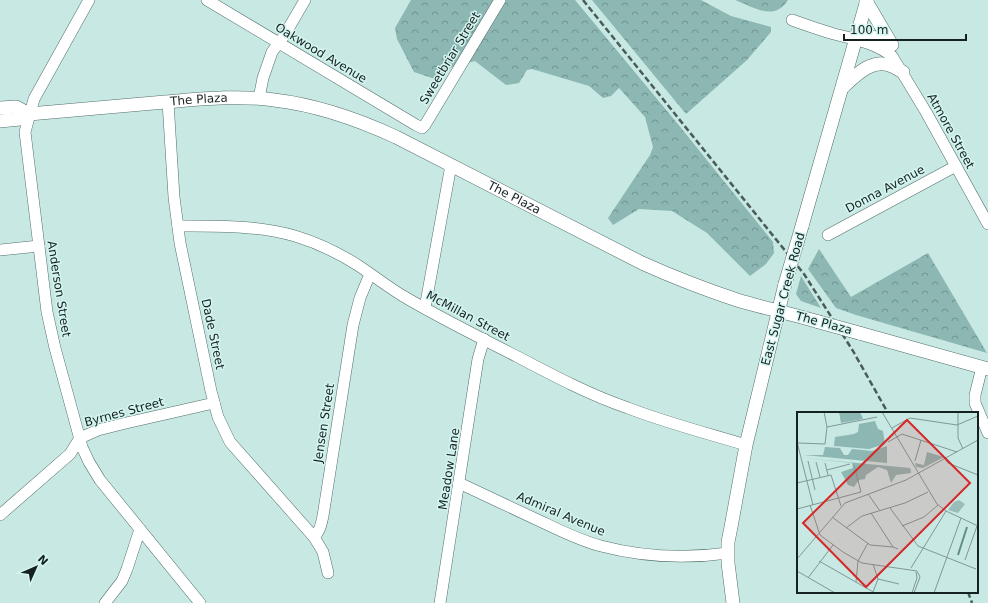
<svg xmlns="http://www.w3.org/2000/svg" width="988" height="603" font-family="'DejaVu Sans',sans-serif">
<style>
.forest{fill:url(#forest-crowns)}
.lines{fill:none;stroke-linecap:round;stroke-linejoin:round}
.minor-casing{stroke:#526f6b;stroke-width:12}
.major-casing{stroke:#526f6b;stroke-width:14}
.minor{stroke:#fff;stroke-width:11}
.major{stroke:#fff;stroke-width:13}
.rail{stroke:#4a5c5a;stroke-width:2.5;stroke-dasharray:6 3;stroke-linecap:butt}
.major-bridge-casing{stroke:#526f6b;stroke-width:14;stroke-linecap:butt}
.major-bridge{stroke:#fff;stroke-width:13}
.labels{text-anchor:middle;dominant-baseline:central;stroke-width:3;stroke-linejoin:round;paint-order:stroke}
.street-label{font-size:12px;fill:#152120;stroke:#d5f5f1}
.inset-river{fill:none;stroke:#638d88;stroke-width:2}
.inset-road{fill:none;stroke:#809896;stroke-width:1}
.view{fill:#d62828;fill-opacity:0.15;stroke:#d62828;stroke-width:2}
.inset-edge{fill:none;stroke:#152120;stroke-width:2}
</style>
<defs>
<pattern id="forest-crowns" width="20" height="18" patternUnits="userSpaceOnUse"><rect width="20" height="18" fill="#8cb7b2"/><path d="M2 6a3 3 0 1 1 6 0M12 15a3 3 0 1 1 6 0" fill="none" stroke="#719490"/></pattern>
</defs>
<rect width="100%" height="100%" fill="#c8e8e4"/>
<!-- forest -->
<g class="forest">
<polygon points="411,0 575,0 677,123 773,242 774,253 766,264 750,276 707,233 672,211 639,209 613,225 608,218 650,155 653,147 645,117 619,88 611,96 603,98 589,86 532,69 527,70 519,83 506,85 475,61 452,67 435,79 414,72 397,39 395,28"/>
<polygon points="592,0 701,0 731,16 771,27 771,32 747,60 686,114"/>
<path d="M735 0H788C774 22 754 7 735 0Z"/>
<polygon points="819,249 851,297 928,253 987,353 856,315 836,308 808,269"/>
<polygon points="801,276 821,308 801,301 796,294"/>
</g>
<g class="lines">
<defs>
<g id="minor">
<polyline points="89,0 34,99 25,132 47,312 55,348 82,447 89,462 100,480 200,603"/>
<polyline points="207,0 416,125 422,128 425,125 500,0"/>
<path d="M792 20C806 25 820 30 834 34 854 39 875 43 892 56L926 112 988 224"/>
<path d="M857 39C872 36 878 34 891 44"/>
<polyline points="259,98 263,78 272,52 284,36 305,0"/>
<polyline points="168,102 174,197 180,243 211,391 218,417 230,442 314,537 323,552 328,573"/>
<path d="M178 226C217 226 256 225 295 236 318 243 339 253 359 266 374 276 388 287 403 296 440 318 479 337 518 357 554 376 590 395 628 408 667 423 706 433 746 445"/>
<polyline points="828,235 956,166"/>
<polyline points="0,250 39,246"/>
<polyline points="425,308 451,165"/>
<polyline points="982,367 975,395 975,403 988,433"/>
<path d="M459 483C487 496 514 509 542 522 561 531 581 541 601 546 643 557 686 559 728 553"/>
<polyline points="0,515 70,454 80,438 98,430 126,423 214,403"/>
<path d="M314 537C320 531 321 525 323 516L353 325 360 298 370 274"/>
<polyline points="105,603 122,581 127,569 140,529"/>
<polyline points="440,603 478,359 484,339"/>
</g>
<g id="major">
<polyline points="866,1 892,45"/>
<path d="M842 88C855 76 872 57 892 66 895 67 899 70 903 72"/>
<polyline points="0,108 16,107 29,114"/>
<path id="s1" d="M0 121 20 119 29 114C74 110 120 106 165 102 201 99 239 95 274 100 317 105 357 119 396 137L642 263C673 277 704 289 737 300 764 308 792 314 819 322"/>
<polyline points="802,226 867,0"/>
<polyline points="859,333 988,369"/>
<polyline points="733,603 728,563 728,542 731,527 746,445 785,284"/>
</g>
</defs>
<!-- minor casing -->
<use href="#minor" class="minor-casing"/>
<!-- major casing -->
<use href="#major" class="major-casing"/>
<!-- minor -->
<use href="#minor" class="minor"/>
<!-- major -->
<use href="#major" class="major"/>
<!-- rail -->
<g class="rail">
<polyline points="583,0 804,274 853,351 888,413"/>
<polyline points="968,592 972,603"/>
</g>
<defs>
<g id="major-bridge">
<polyline points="785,284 802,226"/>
<polyline points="819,322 859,333"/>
</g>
</defs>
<!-- major-bridge casing -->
<use href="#major-bridge" class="major-bridge-casing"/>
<!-- major-bridge -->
<use href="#major-bridge" class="major-bridge"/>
</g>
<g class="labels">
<!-- street labels -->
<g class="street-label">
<text transform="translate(321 53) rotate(31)">Oakwood Avenue</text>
<text transform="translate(450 58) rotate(-59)">Sweetbriar Street</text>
<text stroke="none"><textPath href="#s1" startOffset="201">The Plaza</textPath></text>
<text transform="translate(951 131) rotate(61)">Atmore Street</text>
<text transform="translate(885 189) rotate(-28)">Donna Avenue</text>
<text stroke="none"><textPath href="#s1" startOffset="537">The Plaza</textPath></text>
<text transform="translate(59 289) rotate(81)">Anderson Street</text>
<text transform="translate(783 299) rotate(-75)">East Sugar Creek Road</text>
<text transform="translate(468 316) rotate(28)">McMillan Street</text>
<text transform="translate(824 323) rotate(15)">The Plaza</text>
<text transform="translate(213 334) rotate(78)">Dade Street</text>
<text transform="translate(124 412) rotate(-15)">Byrnes Street</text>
<text transform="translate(324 423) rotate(-81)">Jensen Street</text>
<text transform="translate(449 469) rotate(-81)">Meadow Lane</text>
<text transform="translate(561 514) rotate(23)">Admiral Avenue</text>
</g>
</g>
<!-- overview -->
<g transform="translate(797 412)">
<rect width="181" height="181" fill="#c8e8e4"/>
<path d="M162 88 168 92 161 101 151 98 157 90Z" fill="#99bdb8"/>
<path d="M42 0H63L66 7 44 11ZM78 9 81 17 86 19 88 32 72 37 37 34 38 25 57 22 61 20 62 12ZM90 34V51L7 43H26L28 35 43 36 47 43H51L55 37 75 39ZM130 40 147 45 126 56 119 55 118 51 127 53ZM7 46 113 56 114 59V61L99 63 94 71 90 58 81 55 69 63 68 67 62 68 57 75 51 73 44 60 56 56 55 51Z" fill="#8cb7b2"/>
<path class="inset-river" d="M161 143 170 115"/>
<path class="inset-road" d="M85 0 140 92 149 99 181 114M161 0V26L166 37M30 15 80 5M95 16 113 6 160 13 181 4M0 30 16 93M91 30 105 22 160 40M1 31 28 32 30 15 27 0M148 47 151 51 181 63M11 49 18 78M118 49 124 28M19 50 23 65M28 51 31 63M30 58 53 52M0 71 34 63 44 94M71 82 83 99M13 93 23 123 46 140 65 151 120 159 123 165 117 181M93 96 121 134 179 157M0 97 64 80 57 53M74 101 96 135 101 137M35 105 73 133 96 135M105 114 127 105 141 93M49 116 65 104 108 91 131 80M0 147 48 91 109 68 181 28M168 148 180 114M22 149 78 181M114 156 149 99M0 159 38 181M11 166 36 133M81 167 102 172M59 170 61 149 71 131M76 180 81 167 76 152M115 181 120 166 119 160M137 181 164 106"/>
<path class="view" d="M110 8 173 71 69 175 6 111Z"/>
<rect width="181" height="181" class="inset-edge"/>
</g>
<!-- north arrow -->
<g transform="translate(36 567) rotate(45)" stroke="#d5f5f1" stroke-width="3" paint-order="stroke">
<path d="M0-3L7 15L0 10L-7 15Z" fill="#152120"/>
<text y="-6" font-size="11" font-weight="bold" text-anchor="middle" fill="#152120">N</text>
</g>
<!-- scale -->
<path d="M844 34v6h122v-6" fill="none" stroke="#152120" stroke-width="2"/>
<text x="850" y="34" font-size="12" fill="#152120" stroke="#d5f5f1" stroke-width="3" paint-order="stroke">100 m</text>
</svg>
